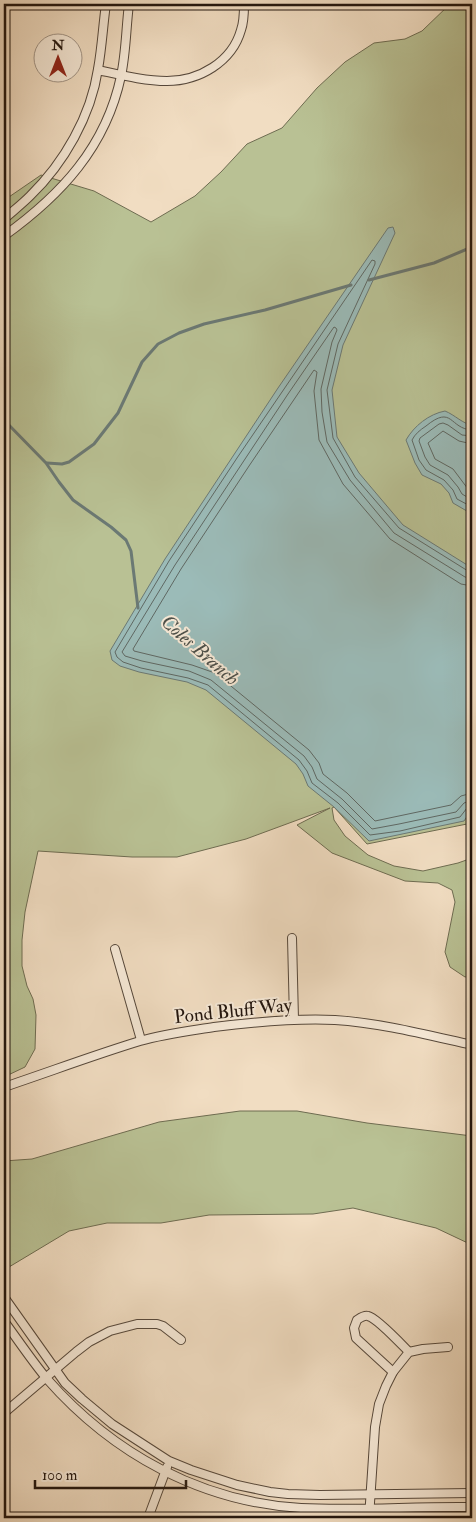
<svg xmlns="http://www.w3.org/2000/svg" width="476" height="1522" font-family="'IM FELL Double Pica',serif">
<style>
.green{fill:#b9c194;stroke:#6e6c51}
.water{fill:#9bbbb8;stroke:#6b7974}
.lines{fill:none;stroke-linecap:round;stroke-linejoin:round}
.shore{stroke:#5f6863;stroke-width:1}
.stream{stroke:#6b7974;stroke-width:3}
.minor-casing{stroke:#56483b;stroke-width:10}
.minor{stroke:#f6e9d7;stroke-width:8}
.labels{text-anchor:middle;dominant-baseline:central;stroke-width:4;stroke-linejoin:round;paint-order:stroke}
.street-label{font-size:19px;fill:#23160e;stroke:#f6e9d7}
.water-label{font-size:20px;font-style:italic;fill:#4d504a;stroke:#f6e9d7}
</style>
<rect width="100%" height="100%" fill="#f1ddc2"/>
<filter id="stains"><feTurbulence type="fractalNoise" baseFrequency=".004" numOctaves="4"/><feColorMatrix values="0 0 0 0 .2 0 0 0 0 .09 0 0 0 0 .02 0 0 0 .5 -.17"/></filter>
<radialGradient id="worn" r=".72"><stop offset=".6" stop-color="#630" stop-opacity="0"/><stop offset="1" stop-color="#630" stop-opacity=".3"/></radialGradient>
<!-- green -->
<g class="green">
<polygon points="450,4 472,4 472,823 367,844 334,807 332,808 334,820 345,836 368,855 394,866 423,871 458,863 472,858 472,976 465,977 450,967 445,952 455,902 452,890 438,883 405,881 332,853 297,825 330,808 246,839 177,857 132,857 38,851 25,912 22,940 22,966 27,986 33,999 36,1015 35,1049 25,1067 4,1077 4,198 6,199 41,175 94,191 151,222 195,196 221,172 247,144 282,128 317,88 345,62 374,43 405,39 422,31"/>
<polygon points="240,1111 297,1111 367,1123 472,1136 472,1245 436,1228 353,1208 313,1214 209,1215 161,1223 107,1223 69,1231 4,1270 4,1161 32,1159 159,1122"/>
</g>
<!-- water -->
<g class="water">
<polygon points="393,227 395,233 343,345 332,390 337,437 359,473 403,525 472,568 472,809 464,821 369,841 334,807 308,786 303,774 296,764 206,690 187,682 139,672 120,666 112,660 110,651 165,559 278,388 388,228"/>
<path d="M445 411C455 415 463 424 472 425V514L453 503 449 493 441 484 422 475 415 463 406 440C414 426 429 414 445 411Z"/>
</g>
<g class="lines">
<!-- shore -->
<g class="shore">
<path d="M472 430C449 429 453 404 426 426 420 430 415 434 412 440L419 460 426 470 444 480 453 490 457 499 472 507"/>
<polyline points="472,436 462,435 448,425 443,423 439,424 420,438 419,441 425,457 430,465 448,475 458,487 462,494 472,500"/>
<polyline points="472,444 459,441 443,431 428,443 435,459 453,469 468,489 472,491"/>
<polyline points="472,572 468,571 399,528 355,477 333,438 327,390 338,344 375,264 375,261 372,260 237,458 169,561 115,652 117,657 123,662 141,668 188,678 208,685 299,760 307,771 312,783 338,803 370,835 400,831 460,817 467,808 472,807"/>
<polyline points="472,579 465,577 394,533 350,480 327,442 322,412 321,389 332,342 337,330 336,328 334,327 288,394 175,565 122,652 125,656 142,661 189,671 211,680 304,756 312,767 317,779 342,799 372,829 399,824 456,812 464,803 472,800"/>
<polyline points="472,586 461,584 390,539 343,484 319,440 314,391 317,372 314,370 249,466 181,569 133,649 134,651 192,665 215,673 309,750 319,763 323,774 347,793 375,821 451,805 461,796 472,793"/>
</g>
<!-- stream -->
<g class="stream">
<polyline points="369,280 434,263 472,247"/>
<polyline points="4,420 46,463 59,482 73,500 111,527 126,540 131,551 138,608"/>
<polyline points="47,463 62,464 69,462 94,444 118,413 142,362 158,344 179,333 204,324 265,310 351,285"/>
</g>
<defs>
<g id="minor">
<path d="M98 70C121 75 144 81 167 81 199 81 232 62 241 30 244 22 244 13 244 4"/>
<path d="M4 219C13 211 22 204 30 196 64 163 91 116 98 69 102 47 103 25 106 4"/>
<path d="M4 236C61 195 106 147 121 76 126 53 126 28 129 4"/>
<polyline points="292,938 294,1019"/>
<polyline points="115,949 141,1040"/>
<path d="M4 1087C49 1072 94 1055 140 1041 164 1034 189 1031 214 1027 254 1022 294 1018 335 1020 381 1023 427 1035 472 1045"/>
<polyline points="4,1297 65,1383 82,1399 112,1424 169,1461 191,1470 237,1485 270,1492 288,1494 320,1495 472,1493"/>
<path d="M4 1321C18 1340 32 1361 47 1379 113 1454 201 1502 301 1508 358 1511 415 1506 472 1507"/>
<path d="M393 1372 356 1338 354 1328 357 1320C360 1318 364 1315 368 1316 377 1318 402 1345 409 1352"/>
<polyline points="4,1413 76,1352 89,1342 110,1331 137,1324 157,1324 163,1326 181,1340"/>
<polyline points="148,1518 167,1467"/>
<polyline points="369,1518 375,1427 379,1404 386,1386 393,1372 409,1352 423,1349 448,1347"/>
</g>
</defs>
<!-- minor casing -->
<use href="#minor" class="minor-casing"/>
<!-- minor -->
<use href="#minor" class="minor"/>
</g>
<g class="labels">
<!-- street labels -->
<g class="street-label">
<text transform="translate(233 1011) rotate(-6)">Pond Bluff Way</text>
</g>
<!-- water labels -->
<g class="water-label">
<text transform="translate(200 650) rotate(41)">Coles Branch</text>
</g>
</g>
<!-- margin -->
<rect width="476" height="1522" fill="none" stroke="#f1ddc2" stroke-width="20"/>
<rect x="5" y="5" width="466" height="1512" fill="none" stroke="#23160e" stroke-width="2.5"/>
<rect x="10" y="10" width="456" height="1502" fill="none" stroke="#23160e"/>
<!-- north arrow -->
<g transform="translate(58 58)"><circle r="24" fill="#f6e9d7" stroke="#a29587"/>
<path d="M0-4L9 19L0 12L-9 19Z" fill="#8f2418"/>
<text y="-8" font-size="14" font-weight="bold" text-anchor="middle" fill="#23160e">N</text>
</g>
<!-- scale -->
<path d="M35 1480v8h151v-8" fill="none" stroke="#23160e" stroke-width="2.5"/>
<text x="42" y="1480" font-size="15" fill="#23160e" stroke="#f6e9d7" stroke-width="4" paint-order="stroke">100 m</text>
<rect width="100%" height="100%" filter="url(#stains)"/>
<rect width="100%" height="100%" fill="url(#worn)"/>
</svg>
